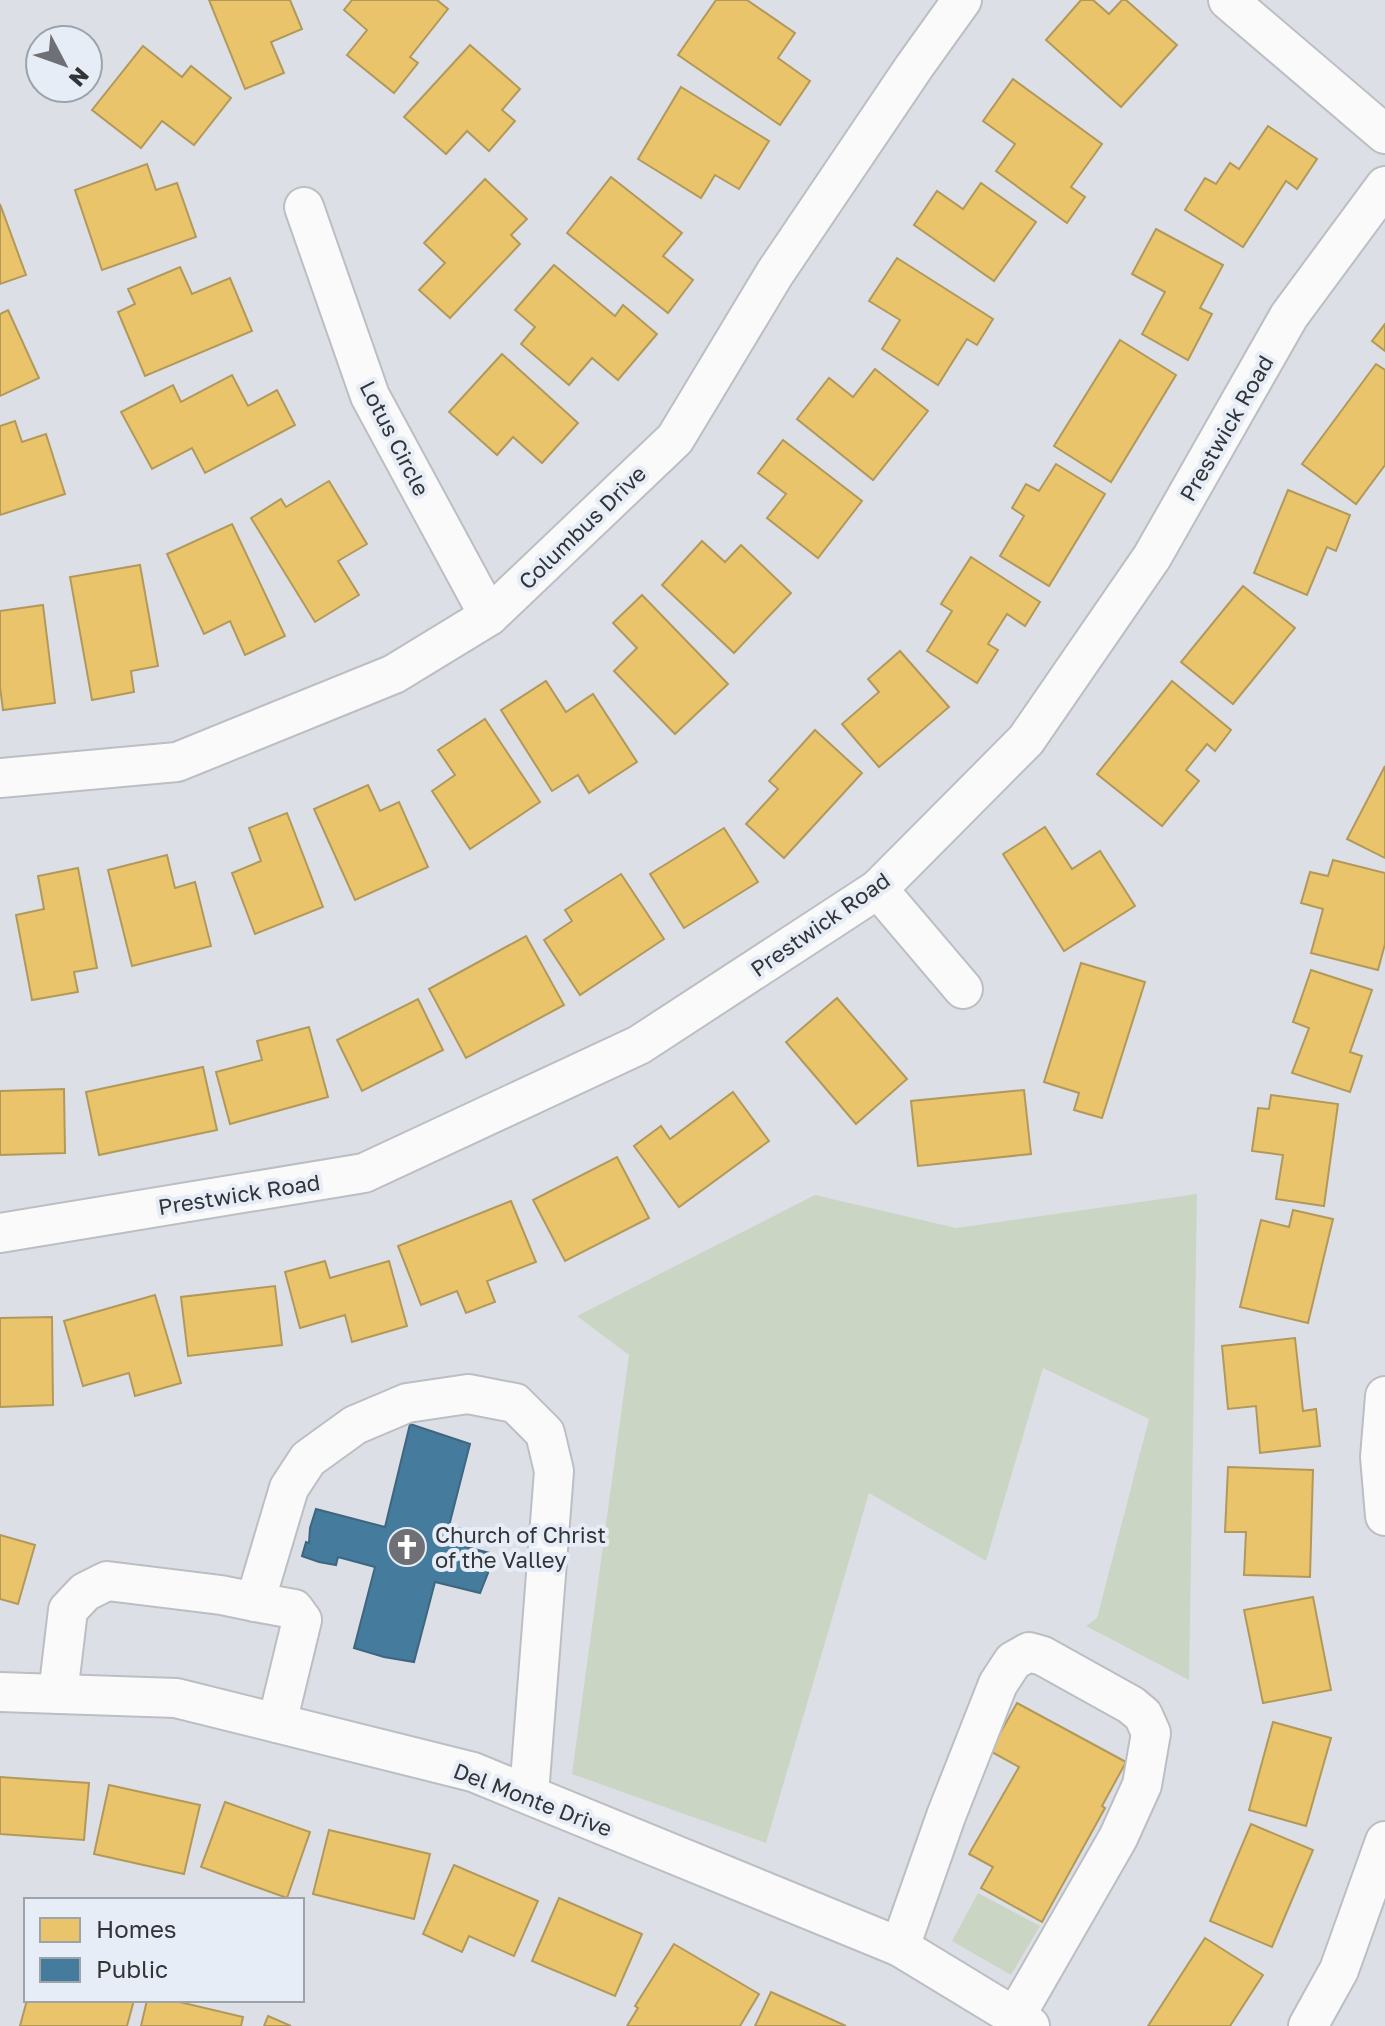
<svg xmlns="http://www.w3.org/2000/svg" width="1385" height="2026" font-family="'Golos Text',sans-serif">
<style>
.green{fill:#cad5c4}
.homes{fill:#e9c46a;stroke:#b2995b;stroke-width:2}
.public{fill:#457b9d;stroke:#3f667f;stroke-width:2}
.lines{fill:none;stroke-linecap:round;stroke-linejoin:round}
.minor-casing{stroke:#bbbec2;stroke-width:42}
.minor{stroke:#fafafb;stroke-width:38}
.labels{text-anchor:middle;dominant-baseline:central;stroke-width:8;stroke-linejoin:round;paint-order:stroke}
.street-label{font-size:22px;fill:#323438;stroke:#e6edf6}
.poi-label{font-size:22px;fill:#323438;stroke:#e6edf6;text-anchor:start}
</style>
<rect width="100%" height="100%" fill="#dce0e6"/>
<!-- green -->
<g class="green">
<polygon points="1197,1194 1189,1680 1086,1626 1097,1618 1149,1419 1043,1368 986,1561 869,1493 766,1843 572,1774 629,1355 577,1316 815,1195 956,1228"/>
<polygon points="978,1893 1040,1926 1011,1975 952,1941"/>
</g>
<!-- homes -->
<g class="homes">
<polygon points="209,0 290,0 302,29 271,42 284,73 245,89"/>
<polygon points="352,0 437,0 448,9 410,57 418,63 394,93 347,55 367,30 344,10"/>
<polygon points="716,0 747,0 795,33 778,58 810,81 780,125 678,55"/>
<polygon points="1081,0 1093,0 1109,14 1122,0 1126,0 1177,45 1121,107 1046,40"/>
<polygon points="470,45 520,89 502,110 515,121 489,151 467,131 446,154 404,117"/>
<polygon points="143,46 182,77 191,66 231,98 194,145 162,121 141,148 92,110"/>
<polygon points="1013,79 1102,144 1071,187 1085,197 1067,223 996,171 1015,144 983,121"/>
<polygon points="681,87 769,141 739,189 715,175 701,198 638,159"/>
<polygon points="1268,126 1317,159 1297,189 1286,181 1243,247 1185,210 1205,178 1216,184 1230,163 1239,169"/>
<polygon points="147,164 156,190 177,183 196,237 102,270 75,190"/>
<polygon points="611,177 682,233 663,256 693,280 668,313 567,233"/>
<polygon points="485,179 527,219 511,235 520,244 450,318 419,290 445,263 424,243"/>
<polygon points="981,183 1036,222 994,281 914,225 937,191 963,209"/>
<polygon points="0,204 26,275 0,284"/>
<polygon points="1156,229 1223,265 1200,308 1212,314 1188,360 1142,334 1165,292 1132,274"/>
<polygon points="897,258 993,319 977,345 967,339 938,385 882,349 900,320 869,301"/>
<polygon points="554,265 615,316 623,305 657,334 618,380 592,358 569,385 521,344 535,327 515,310"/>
<polygon points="180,267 192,294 230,278 252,331 145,376 118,312 135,304 128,289"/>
<polygon points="8,310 39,378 0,396 0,314"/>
<polygon points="1385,324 1385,351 1372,341"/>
<polygon points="1120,340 1176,375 1111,482 1054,446"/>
<polygon points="502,354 578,423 542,463 513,437 497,455 449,412"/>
<polygon points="1376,364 1385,370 1385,465 1356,504 1302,464"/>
<polygon points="875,369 928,411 873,480 797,419 829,378 853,397"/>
<polygon points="232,375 248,406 277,390 295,425 205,473 192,448 152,469 121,412 173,385 181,402"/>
<polygon points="15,421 22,442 46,434 65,494 0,515 0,426"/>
<polygon points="783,440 862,501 818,558 767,518 786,494 758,473"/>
<polygon points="1056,464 1105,494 1049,586 1000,556 1024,516 1012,508 1026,484 1039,491"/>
<polygon points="329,481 367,544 338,561 359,595 315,622 251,518 281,499 286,507"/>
<polygon points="1288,490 1350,515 1336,551 1327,547 1307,595 1254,573"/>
<polygon points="232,524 285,636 245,655 230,621 204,634 167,554"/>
<polygon points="702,541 725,562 741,545 791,593 734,653 662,585"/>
<polygon points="971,557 1040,602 1025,626 1007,614 988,644 998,650 977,683 927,651 952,611 941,604"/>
<polygon points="140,565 158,666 131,671 134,692 92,700 70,577"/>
<polygon points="1243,586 1295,628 1233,704 1181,662"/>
<polygon points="642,595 728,684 675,734 614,671 637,648 613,623"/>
<polygon points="43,605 55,703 3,710 0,687 0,611"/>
<polygon points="900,651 949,707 879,767 842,724 879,692 868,679"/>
<polygon points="546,681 566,712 593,694 637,762 589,793 578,775 552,791 501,710"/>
<polygon points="1172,681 1231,730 1215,751 1207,744 1186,770 1199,781 1162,826 1097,774"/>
<polygon points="485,719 540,802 470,849 432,791 455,775 438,750"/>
<polygon points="815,730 862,773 784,858 746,824 778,789 769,781"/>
<polygon points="1385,766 1385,858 1347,839"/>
<polygon points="368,785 380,811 399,802 428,867 355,900 314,809"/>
<polygon points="287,813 323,907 255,934 232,873 261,861 249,828"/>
<polygon points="1045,827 1072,869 1100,851 1135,906 1064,951 1003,854"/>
<polygon points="724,828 758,882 684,928 650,874"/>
<polygon points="167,855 175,888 195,882 211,946 132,966 108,870"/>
<polygon points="1333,860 1385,873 1385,944 1378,970 1311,953 1323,909 1301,903 1310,872 1328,876"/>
<polygon points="78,868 97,968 74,972 78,992 32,1000 16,915 44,909 38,876"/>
<polygon points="621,874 664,939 580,995 544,940 572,921 565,910"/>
<polygon points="526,936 564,1005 466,1058 429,989"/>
<polygon points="1081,963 1145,982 1102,1118 1074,1110 1079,1093 1044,1082"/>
<polygon points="1311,970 1372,990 1350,1052 1362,1056 1350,1092 1292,1073 1309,1028 1293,1022"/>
<polygon points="837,998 907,1079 856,1124 786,1042"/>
<polygon points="418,999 443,1050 362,1091 337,1040"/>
<polygon points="309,1027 328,1097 230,1124 216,1072 262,1060 257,1041"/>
<polygon points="203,1067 217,1130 99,1155 86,1092"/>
<polygon points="64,1089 65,1153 0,1155 0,1091"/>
<polygon points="1024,1090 1031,1154 918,1166 911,1101"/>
<polygon points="733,1092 769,1141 679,1207 634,1146 661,1126 670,1139"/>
<polygon points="1271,1095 1338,1104 1324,1206 1276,1199 1283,1155 1252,1151 1258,1108 1269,1109"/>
<polygon points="617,1157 649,1218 565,1261 533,1200"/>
<polygon points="511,1201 536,1262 487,1281 495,1302 466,1313 457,1291 421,1305 398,1246"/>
<polygon points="1293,1210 1333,1219 1308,1323 1240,1307 1261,1220 1289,1227"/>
<polygon points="325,1261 330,1278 389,1261 407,1326 352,1342 345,1315 300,1328 285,1272"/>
<polygon points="275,1286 282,1345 188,1356 181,1297"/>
<polygon points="155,1295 181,1383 135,1396 129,1373 83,1386 64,1321"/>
<polygon points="52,1317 53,1405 0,1407 0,1318"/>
<polygon points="1295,1338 1303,1411 1316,1409 1320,1446 1260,1453 1256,1406 1228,1409 1222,1346"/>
<polygon points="1228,1467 1313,1470 1310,1577 1244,1575 1246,1532 1225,1532"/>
<polygon points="0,1535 35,1545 18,1604 0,1599"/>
<polygon points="1313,1597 1331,1690 1263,1703 1244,1610"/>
<polygon points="1017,1703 1126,1762 1102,1806 1105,1808 1042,1922 981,1888 993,1867 969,1854 1019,1767 990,1751"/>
<polygon points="1273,1722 1331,1738 1306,1826 1249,1810"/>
<polygon points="0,1777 89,1783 84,1840 0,1834"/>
<polygon points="109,1785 200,1805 184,1874 94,1854"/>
<polygon points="225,1802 310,1832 287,1898 201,1867"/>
<polygon points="1251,1824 1313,1850 1272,1947 1210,1921"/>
<polygon points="329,1830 430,1854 414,1919 313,1894"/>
<polygon points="454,1865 538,1901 514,1956 469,1936 462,1952 423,1934"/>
<polygon points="559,1898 642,1934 615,1996 532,1961"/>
<polygon points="1205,1938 1263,1975 1230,2026 1148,2026"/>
<polygon points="674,1944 759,1994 740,2026 627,2026 638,2008 635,2006"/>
<polygon points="771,1992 846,2026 755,2026"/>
<polygon points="27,2000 134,2000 127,2026 20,2026"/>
<polygon points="147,2000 171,2000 243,2017 241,2026 141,2026"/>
<polygon points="268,2016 291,2026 264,2026"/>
</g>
<!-- public -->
<polygon class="public" points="410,1424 470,1444 449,1526 470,1531 466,1547 490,1553 488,1573 480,1593 435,1582 414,1662 384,1657 354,1648 375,1567 338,1557 336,1565 319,1562 302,1556 306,1542 309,1543 310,1528 316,1509 385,1527"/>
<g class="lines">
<defs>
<g id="minor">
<polyline points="1228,0 1385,134"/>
<polyline points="304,207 370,396 489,616"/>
<polyline points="0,778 177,762 394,674 489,616 675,439 775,273 914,67 962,0"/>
<polyline points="878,889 963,989"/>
<polyline points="0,1233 364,1173 639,1045 878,889 1026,740 1152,557 1289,316 1385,186"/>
<polyline points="1385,1396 1380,1457 1385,1516"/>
<polyline points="0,1692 176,1698 473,1772 900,1947 1030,2026"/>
<polyline points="58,1694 68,1610 85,1592 107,1581 221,1595 255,1602"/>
<polyline points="277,1723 302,1620 294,1609 255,1602 289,1488 308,1459 355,1425 407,1403 468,1394 515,1403 545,1433 554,1471 529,1794"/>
<polyline points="900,1947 946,1816 998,1684 1013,1661 1029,1652 1043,1656 1131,1705 1143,1715 1151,1733 1142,1785 1118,1838 1015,2017"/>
<polyline points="1308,2026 1339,1970 1385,1841"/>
</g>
</defs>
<!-- minor casing -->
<use href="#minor" class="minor-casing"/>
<!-- minor -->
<use href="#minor" class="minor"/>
</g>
<!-- icons -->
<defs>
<symbol id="church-disc" viewBox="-11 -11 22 22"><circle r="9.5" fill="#6e7075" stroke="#e6edf6"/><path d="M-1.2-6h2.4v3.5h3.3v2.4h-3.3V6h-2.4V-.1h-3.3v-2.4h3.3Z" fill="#fff"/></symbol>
</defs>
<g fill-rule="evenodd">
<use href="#church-disc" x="385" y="1525" width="44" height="44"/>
</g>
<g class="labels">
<!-- street labels -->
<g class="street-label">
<text transform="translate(1226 428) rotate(-60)">Prestwick Road</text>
<text transform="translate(395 438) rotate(63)">Lotus Circle</text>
<text transform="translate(582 527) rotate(-44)">Columbus Drive</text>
<text transform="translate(820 924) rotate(-35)">Prestwick Road</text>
<text transform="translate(239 1194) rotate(-9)">Prestwick Road</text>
<text transform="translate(533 1799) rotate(21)">Del Monte Drive</text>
</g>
<!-- poi labels -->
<g class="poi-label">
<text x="435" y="1534">Church of Christ<tspan x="435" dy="25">of the Valley</tspan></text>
</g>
</g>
<!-- legend -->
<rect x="24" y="1898" width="280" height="104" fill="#e6edf6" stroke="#9ea3aa" stroke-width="2"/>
<rect x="40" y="1918" width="40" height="24" fill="#e9c46a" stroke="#9ea3aa" stroke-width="2"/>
<text x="96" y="1938" font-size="24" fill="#323438">Homes</text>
<rect x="40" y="1958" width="40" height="24" fill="#457b9d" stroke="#9ea3aa" stroke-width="2"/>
<text x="96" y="1978" font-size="24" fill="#323438">Public</text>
<!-- north arrow -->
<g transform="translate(64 64) rotate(131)"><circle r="38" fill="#e6edf6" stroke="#9ea3aa" stroke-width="2"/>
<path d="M0-6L14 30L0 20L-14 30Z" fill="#6e7075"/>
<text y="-12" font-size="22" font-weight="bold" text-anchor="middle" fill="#323438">N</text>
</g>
</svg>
